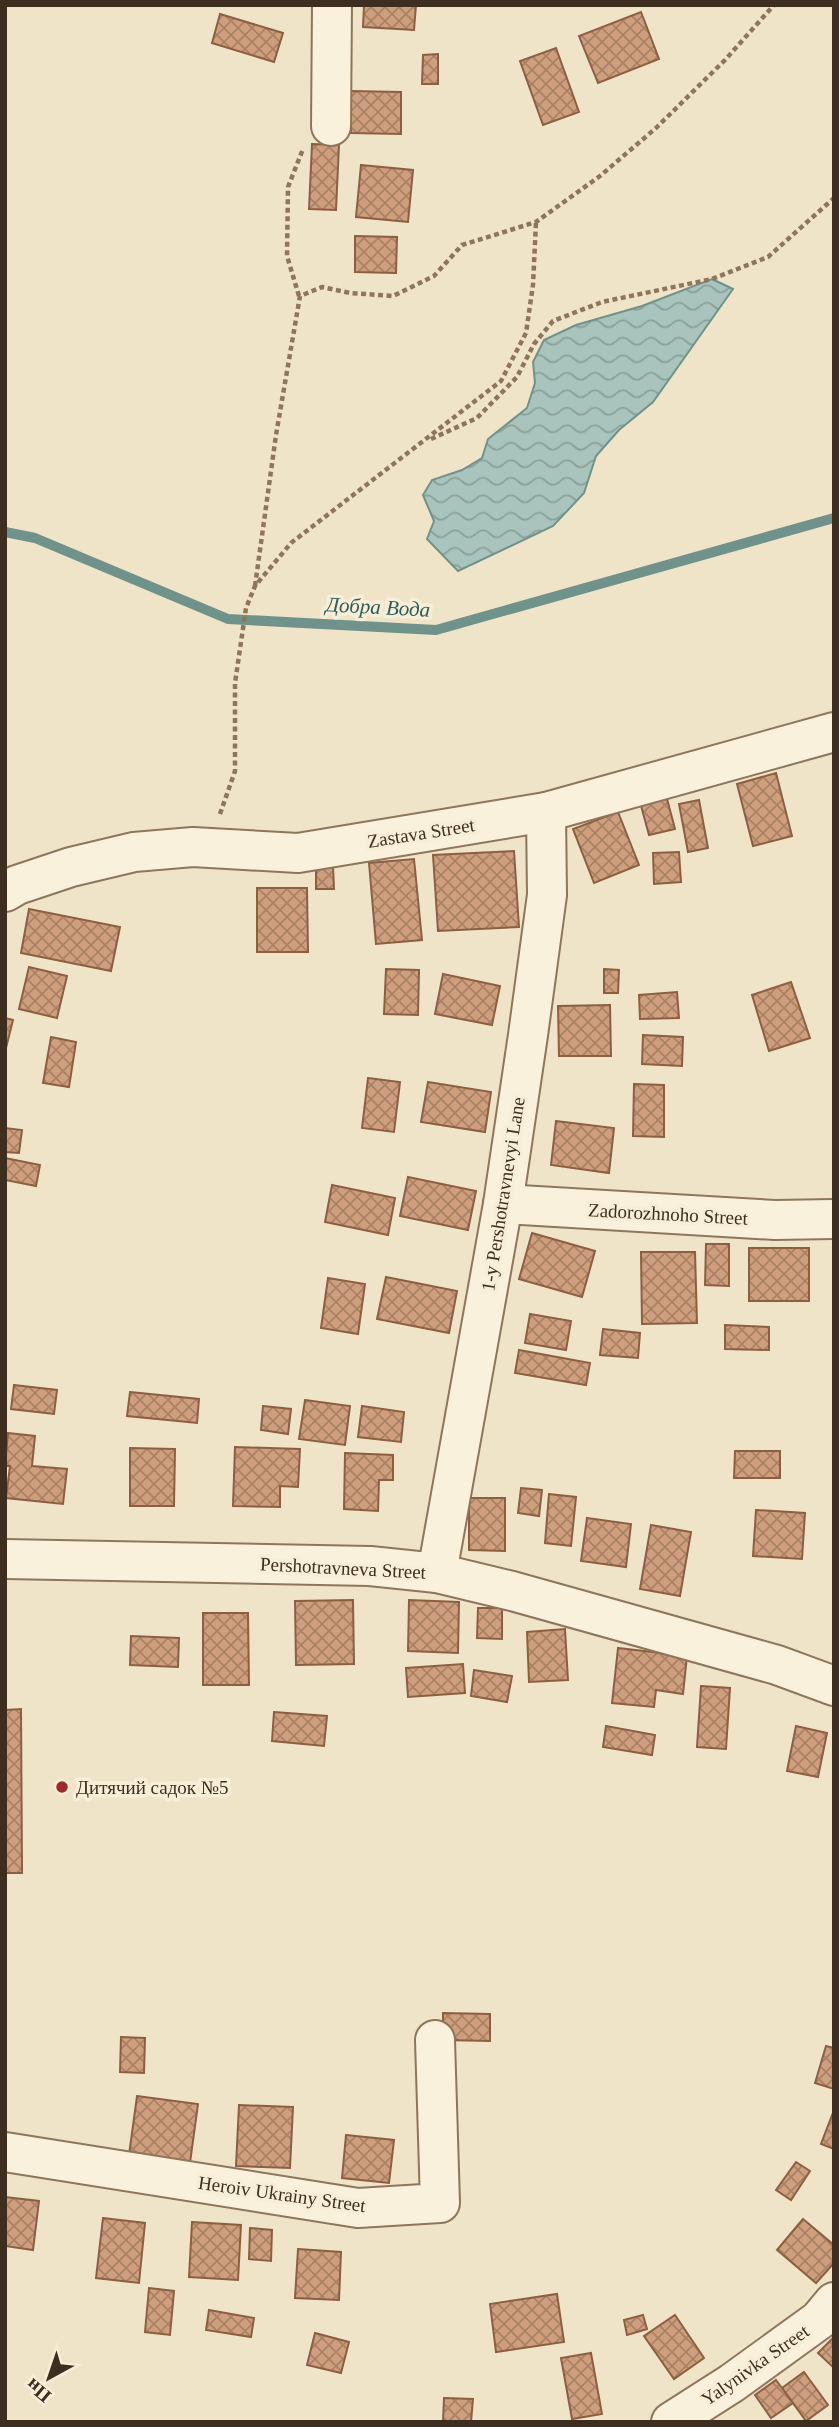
<svg xmlns="http://www.w3.org/2000/svg" width="839" height="2427" font-family="'Times New Roman',serif">
<style>
.water{fill:url(#water-waves);stroke:#6f938a;stroke-width:2}
.lines{fill:none;stroke-linecap:round;stroke-linejoin:round}
.stream{stroke:#6f938a;stroke-width:10}
.building{fill:url(#building-cross-hatch);stroke:#8d5f41;stroke-width:2}
.street-casing{stroke:#8d765c;stroke-width:42}
.path{stroke:#8d765c;stroke-width:4.5;stroke-dasharray:5 3.5;stroke-linecap:butt}
.street{stroke:#faf1dc;stroke-width:38}
.poi-dot{fill:#9e2a2b;stroke:#f7eed8;stroke-width:2.5}
.labels{text-anchor:middle;dominant-baseline:central;stroke-width:7;stroke-linejoin:round;paint-order:stroke}
.street-label{font-size:19px;fill:#3d2e20;stroke:#f7eed8}
.poi-label{font-size:19px;fill:#3d2e20;stroke:#f7eed8;text-anchor:start}
.water-label{font-size:21px;font-style:italic;fill:#2f5d5a;stroke:#f7eed8}
</style>
<defs>
<pattern id="water-waves" width="16" height="10" patternUnits="userSpaceOnUse" patternTransform="scale(1.75)"><rect width="16" height="10" fill="#a9c4bc"/><path d="M0 5q4-4 8 0t8 0" fill="none" stroke="#8ba098"/></pattern>
<pattern id="building-cross-hatch" width="8" height="8" patternUnits="userSpaceOnUse" patternTransform="scale(1.75)"><rect width="8" height="8" fill="#cf9f7d"/><path d="M0 0l8 8M0 8l8-8" fill="none" stroke="#a98266"/></pattern>
</defs>
<rect width="100%" height="100%" fill="#f0e4c8"/>
<!-- water -->
<polygon class="water" points="712,279 733,289 653,402 619,430 596,456 584,493 553,526 458,571 427,539 434,521 423,495 432,480 462,470 482,458 488,439 527,408 535,383 533,362 544,340 576,325 642,306"/>
<g class="lines">
<!-- stream -->
<polyline class="stream" points="5,532 35,538 228,619 436,630 834,518"/>
</g>
<!-- building -->
<g class="building">
<polygon points="364,5 416,5 414,30 363,27"/>
<polygon points="641,12 659,59 598,83 579,36"/>
<polygon points="220,14 283,33 274,62 212,43"/>
<polygon points="556,48 579,112 543,125 520,61"/>
<polygon points="438,54 438,84 422,84 423,55"/>
<polygon points="351,91 401,92 401,134 351,133"/>
<polygon points="312,144 339,145 336,210 309,209"/>
<polygon points="361,165 413,170 408,222 356,217"/>
<polygon points="355,236 397,237 396,273 355,272"/>
<polygon points="776,773 792,836 753,846 737,784"/>
<polygon points="666,795 675,829 649,835 640,802"/>
<polygon points="699,800 708,848 688,852 679,804"/>
<polygon points="618,812 639,865 594,883 573,829"/>
<polygon points="514,851 519,927 438,931 433,855"/>
<polygon points="679,852 681,882 654,884 653,853"/>
<polygon points="414,859 422,940 376,944 369,863"/>
<polygon points="316,866 333,866 334,889 316,889"/>
<polygon points="257,888 307,888 308,952 257,952"/>
<polygon points="29,909 120,927 111,971 21,953"/>
<polygon points="29,967 67,976 57,1018 19,1009"/>
<polygon points="386,969 419,970 418,1015 384,1014"/>
<polygon points="604,969 619,970 618,993 604,993"/>
<polygon points="443,974 500,986 492,1025 435,1014"/>
<polygon points="791,982 810,1038 769,1051 752,995"/>
<polygon points="677,992 679,1018 640,1019 639,995"/>
<polygon points="610,1005 611,1056 559,1056 558,1006"/>
<polygon points="5,1018 13,1020 5,1052"/>
<polygon points="643,1035 683,1037 682,1066 642,1064"/>
<polygon points="51,1037 76,1042 69,1087 43,1083"/>
<polygon points="368,1078 400,1082 394,1132 362,1128"/>
<polygon points="428,1082 491,1092 485,1132 421,1122"/>
<polygon points="634,1084 664,1085 664,1137 633,1136"/>
<polygon points="556,1121 614,1128 609,1173 551,1165"/>
<polygon points="5,1128 22,1130 19,1153 5,1152"/>
<polygon points="5,1158 40,1165 36,1186 5,1180"/>
<polygon points="408,1177 476,1191 468,1230 400,1216"/>
<polygon points="332,1185 395,1198 388,1235 325,1222"/>
<polygon points="532,1233 595,1251 582,1297 519,1279"/>
<polygon points="706,1244 729,1244 729,1286 705,1285"/>
<rect x="749" y="1248" width="60" height="53"/>
<polygon points="641,1252 695,1252 697,1323 642,1324"/>
<polygon points="386,1277 457,1291 449,1333 377,1319"/>
<polygon points="328,1278 365,1284 358,1334 321,1328"/>
<polygon points="530,1314 571,1321 566,1350 525,1343"/>
<polygon points="725,1325 769,1327 769,1350 725,1349"/>
<polygon points="603,1329 640,1333 638,1358 600,1355"/>
<polygon points="519,1350 590,1363 586,1385 515,1373"/>
<polygon points="14,1385 57,1390 54,1414 11,1409"/>
<polygon points="130,1392 199,1399 197,1423 127,1416"/>
<polygon points="305,1400 350,1406 345,1445 299,1439"/>
<polygon points="263,1406 291,1409 288,1434 261,1430"/>
<polygon points="362,1406 404,1412 401,1442 358,1437"/>
<polygon points="8,1433 35,1436 32,1466 67,1469 63,1504 6,1498 10,1466 5,1466"/>
<polygon points="235,1447 300,1449 298,1487 280,1486 280,1507 233,1506"/>
<polygon points="130,1448 175,1449 174,1506 130,1506"/>
<polygon points="735,1451 780,1451 780,1478 734,1478"/>
<polygon points="345,1453 393,1455 393,1480 379,1480 378,1511 344,1509"/>
<polygon points="521,1488 542,1490 539,1516 518,1513"/>
<polygon points="549,1494 576,1497 571,1546 545,1543"/>
<polygon points="469,1498 505,1498 505,1551 469,1550"/>
<polygon points="756,1510 805,1513 802,1559 753,1556"/>
<polygon points="587,1518 631,1524 626,1567 581,1561"/>
<polygon points="651,1525 691,1532 680,1596 640,1589"/>
<polygon points="353,1600 354,1664 296,1665 295,1601"/>
<polygon points="409,1600 459,1602 458,1653 408,1651"/>
<polygon points="478,1608 502,1608 502,1639 477,1638"/>
<polygon points="203,1613 248,1613 249,1685 203,1685"/>
<polygon points="565,1629 568,1680 529,1682 527,1632"/>
<polygon points="131,1636 179,1638 178,1667 130,1665"/>
<polygon points="618,1648 687,1656 683,1694 656,1690 654,1707 612,1703"/>
<polygon points="463,1664 465,1693 408,1697 406,1668"/>
<polygon points="474,1670 512,1676 507,1702 471,1696"/>
<polygon points="701,1686 730,1688 726,1749 697,1747"/>
<polygon points="21,1709 22,1873 5,1873 5,1710"/>
<polygon points="274,1712 327,1716 324,1746 272,1741"/>
<polygon points="606,1726 655,1735 652,1755 603,1747"/>
<polygon points="796,1726 827,1733 818,1777 787,1771"/>
<polygon points="443,2013 490,2014 490,2041 443,2040"/>
<polygon points="121,2037 145,2038 144,2073 120,2072"/>
<polygon points="826,2046 834,2048 834,2089 815,2083"/>
<polygon points="137,2096 198,2104 190,2163 129,2155"/>
<polygon points="239,2105 293,2107 290,2168 236,2166"/>
<polygon points="834,2110 834,2149 821,2144"/>
<polygon points="346,2135 394,2140 389,2183 342,2178"/>
<polygon points="796,2162 810,2171 791,2200 776,2190"/>
<polygon points="5,2197 39,2201 33,2250 5,2246"/>
<polygon points="103,2218 145,2223 139,2283 96,2278"/>
<polygon points="803,2219 834,2245 834,2263 816,2283 777,2250"/>
<polygon points="192,2222 241,2225 238,2280 189,2277"/>
<polygon points="250,2228 272,2230 271,2261 249,2259"/>
<polygon points="298,2249 341,2252 339,2300 295,2298"/>
<polygon points="149,2288 174,2291 170,2335 145,2332"/>
<polygon points="557,2294 564,2342 496,2352 490,2304"/>
<polygon points="209,2310 254,2318 251,2337 206,2330"/>
<polygon points="643,2315 647,2329 627,2335 624,2320"/>
<polygon points="675,2315 704,2358 674,2379 644,2336"/>
<polygon points="315,2333 349,2342 341,2373 307,2365"/>
<polygon points="834,2337 834,2368 818,2353"/>
<polygon points="591,2353 602,2414 572,2419 561,2358"/>
<polygon points="804,2372 828,2405 806,2421 782,2388"/>
<polygon points="776,2380 793,2403 771,2418 755,2395"/>
<polygon points="444,2398 473,2399 471,2422 443,2422"/>
</g>
<g class="lines">
<defs>
<g id="street">
<polyline points="331,126 332,5"/>
<polyline points="5,892 17,885 71,867 134,852 193,847 298,853 546,812 834,732"/>
<polyline points="503,1204 775,1220 834,1219"/>
<polyline points="5,1559 370,1566 437,1573 512,1591 777,1665 834,1686"/>
<polyline points="437,1573 503,1204 528,1035 547,895 546,812"/>
<polyline points="5,2152 358,2208 440,2203 435,2040"/>
<polyline points="671,2422 732,2383 819,2320 834,2302"/>
</g>
</defs>
<!-- street casing -->
<use href="#street" class="street-casing"/>
<!-- path -->
<g class="path">
<polyline points="299,296 287,256 288,187 303,149"/>
<polyline points="431,439 477,418 517,377 534,344 553,321 602,302 712,279 768,257 834,198"/>
<polyline points="255,586 276,435 300,296 322,287 350,293 393,296 434,276 462,245 536,222 600,176 656,128 725,60 774,5"/>
<polyline points="220,814 235,771 235,683 246,608 255,586 291,543 501,381 526,333 533,285 536,222"/>
</g>
<!-- street -->
<use href="#street" class="street"/>
</g>
<!-- markers -->
<circle class="poi-dot" cx="62" cy="1787" r="7"/>
<g class="labels">
<!-- street labels -->
<g class="street-label">
<text transform="translate(421 833) rotate(-9)">Zastava Street</text>
<text transform="translate(503 1194) rotate(-81)">1-y Pershotravnevyi Lane</text>
<text transform="translate(668 1214) rotate(3)">Zadorozhnoho Street</text>
<text transform="translate(343 1568) rotate(3)">Pershotravneva Street</text>
<text transform="translate(282 2194) rotate(8)">Heroiv Ukrainy Street</text>
<text transform="translate(755 2365) rotate(-35)">Yalynivka Street</text>
</g>
<!-- poi labels -->
<g class="poi-label">
<text x="76" y="1787">Дитячий садок №5</text>
</g>
<!-- water labels -->
<g class="water-label">
<text transform="translate(378 607) rotate(3)">Добра Вода</text>
</g>
</g>
<!-- border -->
<rect width="839" height="2427" fill="none" stroke="#3d2e20" stroke-width="14"/>
<!-- north arrow -->
<g transform="translate(49 2378) rotate(220)" stroke="#f7eed8" stroke-width="5" paint-order="stroke">
<path d="M0-5L12 26L0 18L-12 26Z" fill="#3d2e20"/>
<text y="-10" font-size="19" font-weight="bold" text-anchor="middle" fill="#3d2e20">Пн</text>
</g>
</svg>
